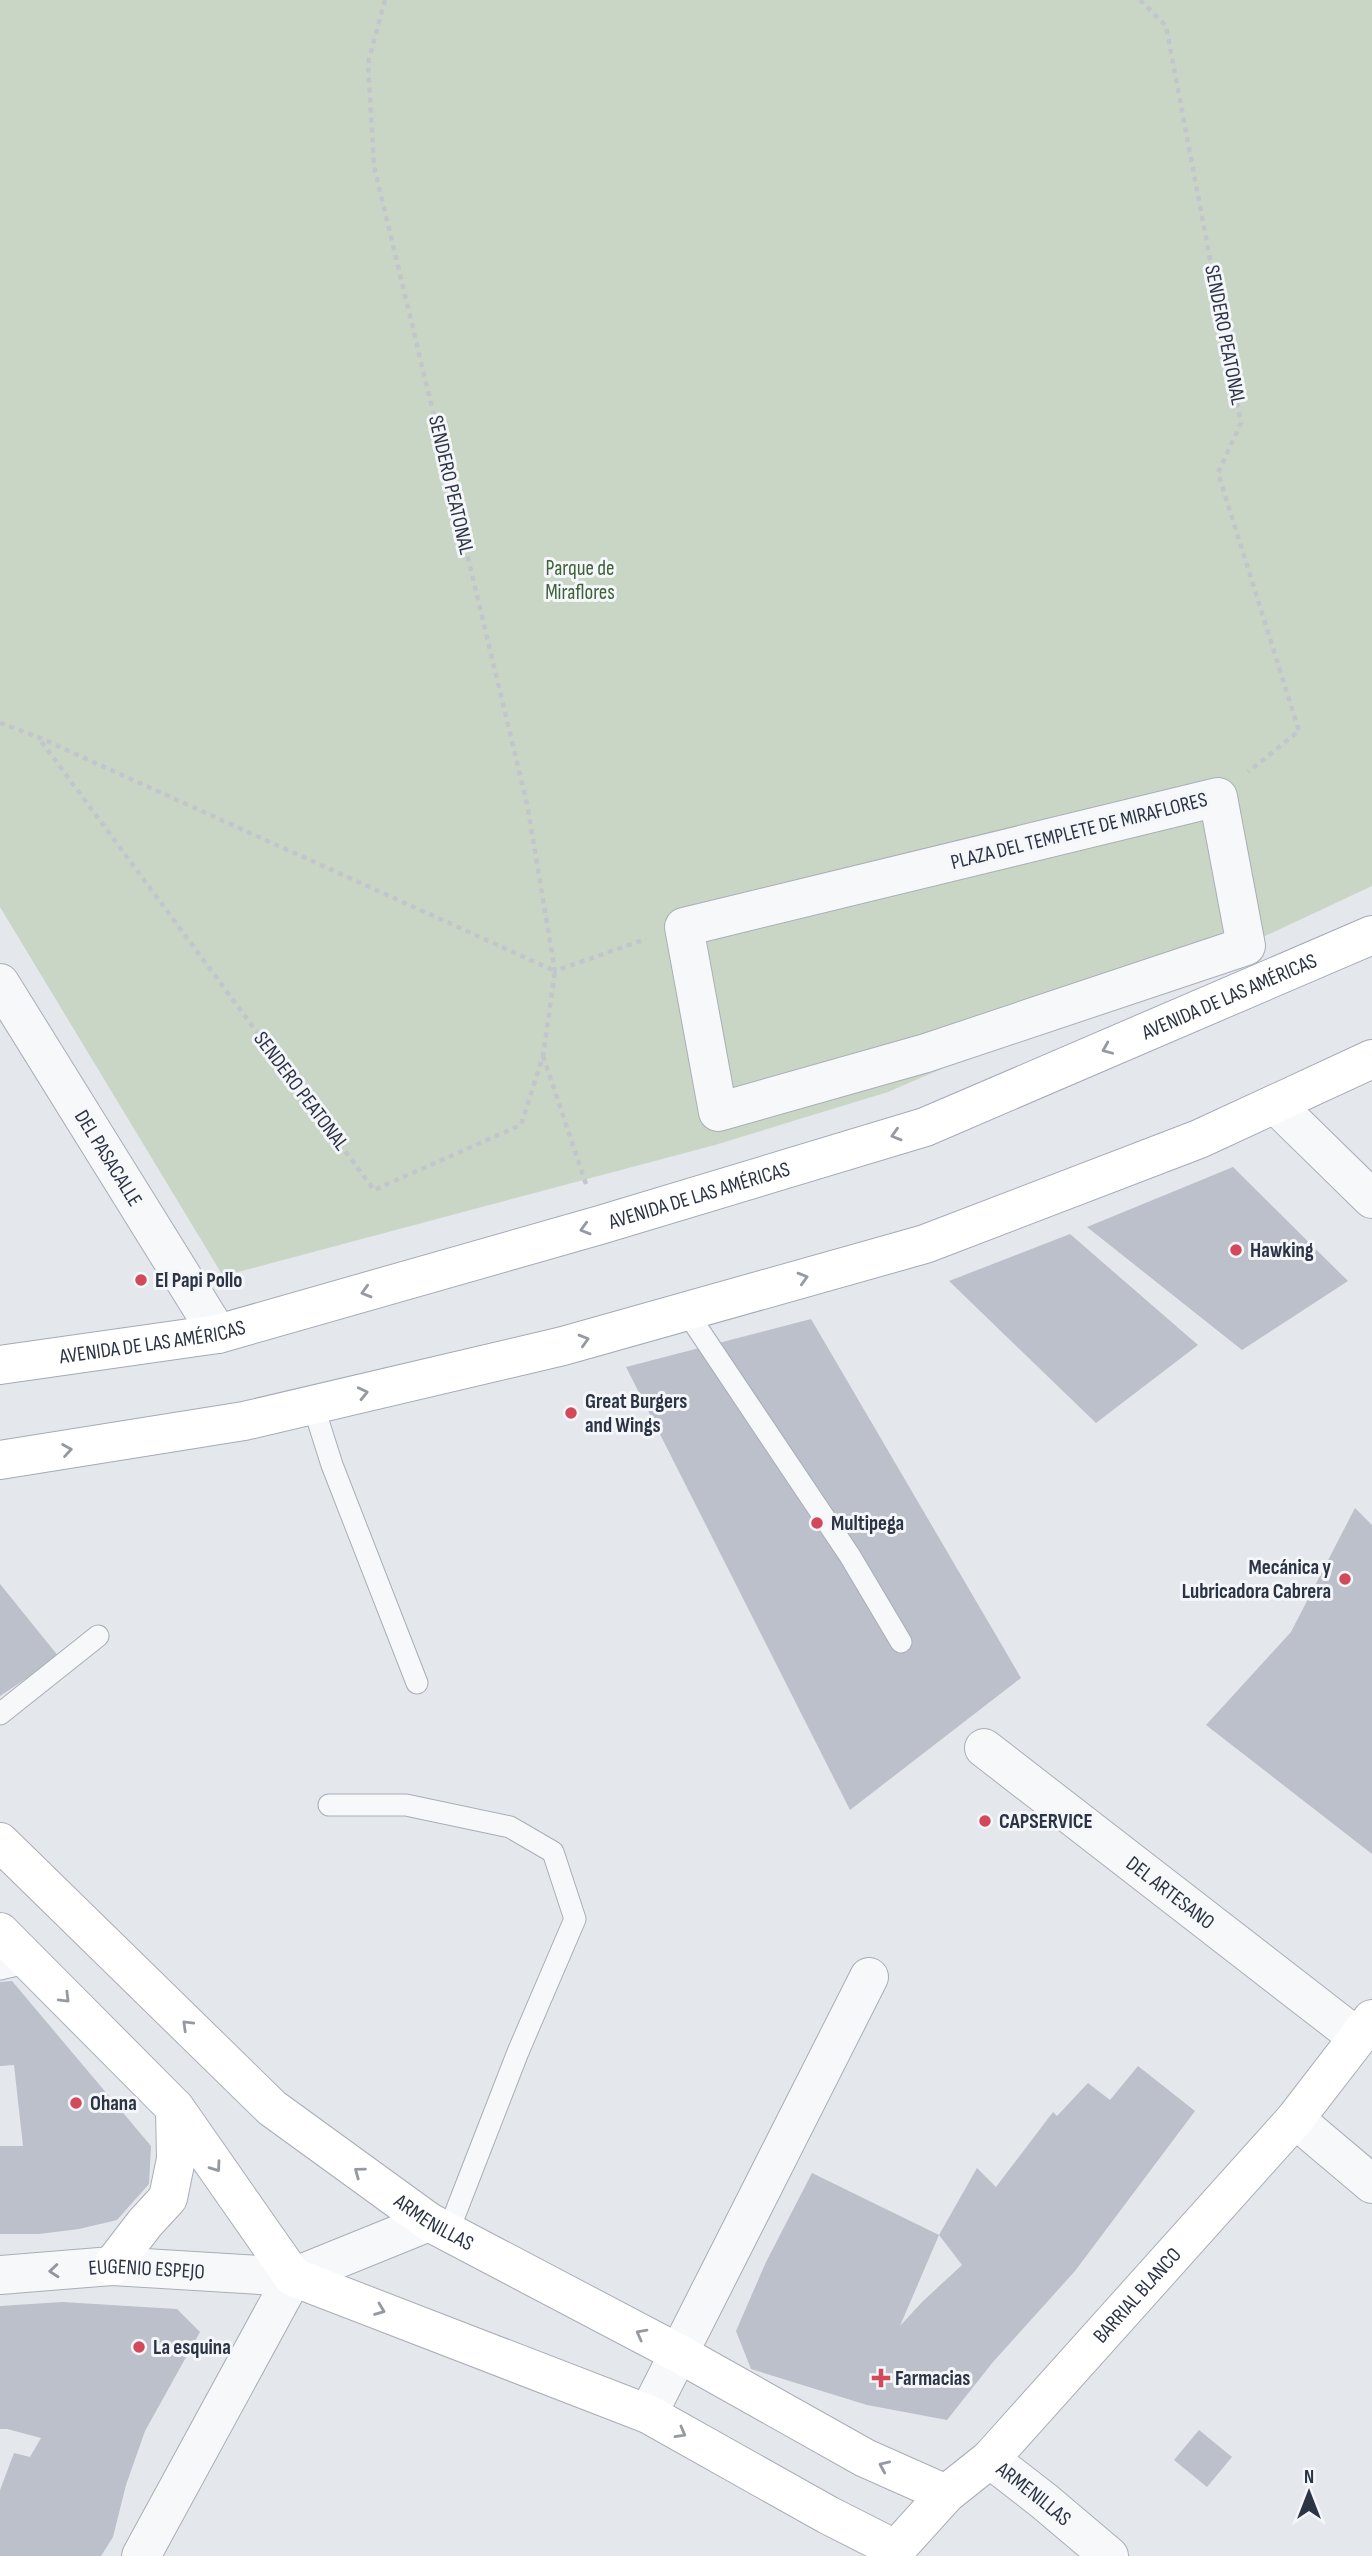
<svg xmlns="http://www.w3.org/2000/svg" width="1372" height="2556" font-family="'Sofia Sans Condensed',sans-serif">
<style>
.green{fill:#c9d6c5}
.building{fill:#bbc0ca}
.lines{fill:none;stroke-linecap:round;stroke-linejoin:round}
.lane-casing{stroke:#a9aeb7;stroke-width:23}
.street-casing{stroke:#a9aeb7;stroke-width:40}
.secondary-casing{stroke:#a9aeb7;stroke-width:40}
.primary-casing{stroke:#a3abb8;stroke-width:40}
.path{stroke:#c2c5cb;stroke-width:4.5;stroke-dasharray:5 5;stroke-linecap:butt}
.lane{stroke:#f7f8fa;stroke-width:21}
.street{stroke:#f7f8fa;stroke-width:38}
.secondary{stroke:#fff;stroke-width:38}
.primary{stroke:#fff;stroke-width:38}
.oneway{stroke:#959aa2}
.oneway2{stroke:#9196a0}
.poi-dot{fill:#d1495b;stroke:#f4f6f9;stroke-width:2.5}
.labels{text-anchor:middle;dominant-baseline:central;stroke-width:6;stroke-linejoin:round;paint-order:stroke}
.street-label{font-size:21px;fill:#2b3445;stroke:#f4f6f9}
.park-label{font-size:21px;fill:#3f6138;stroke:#f4f6f9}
.poi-label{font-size:21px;font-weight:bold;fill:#2b3445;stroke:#f4f6f9;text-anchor:start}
</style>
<rect width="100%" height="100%" fill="#e4e7ec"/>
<!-- green -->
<polygon class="green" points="0,0 1372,0 1372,886 1246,945 1029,1031 888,1092 715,1145 223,1276 0,907"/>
<!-- building -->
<g class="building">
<polygon points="1233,1167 1348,1281 1242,1350 1087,1227"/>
<polygon points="1070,1234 1198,1345 1096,1423 949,1281"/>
<polygon points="811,1319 1021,1678 850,1810 626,1367"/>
<polygon points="1355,1508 1372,1525 1372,1854 1206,1725 1291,1632"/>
<polygon points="0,1584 59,1657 0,1696"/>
<polygon points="12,1981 151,2146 149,2184 117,2220 79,2229 39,2234 0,2234 0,2146 23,2146 14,2065 0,2066 0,1982"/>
<polygon points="1138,2066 1195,2111 1075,2271 993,2362 947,2420 867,2405 751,2369 736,2331 766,2262 812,2173 939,2235 900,2326 922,2302 962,2265 939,2235 977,2168 996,2187 1053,2112 1057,2116 1088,2083 1110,2100"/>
<polygon points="62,2302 177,2309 200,2332 145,2431 126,2485 113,2537 101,2556 0,2556 0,2490 14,2453 30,2457 41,2438 7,2429 0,2429 0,2306"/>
<polygon points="1199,2430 1232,2457 1207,2487 1174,2460"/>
</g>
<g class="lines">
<defs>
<g id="lane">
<polyline points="686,1311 850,1556 901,1642"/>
<polyline points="313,1405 332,1465 417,1683"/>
<polyline points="0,1714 98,1636"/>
<polyline points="329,1805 406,1805 510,1827 553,1852 575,1919 518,2052 448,2232"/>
<polyline points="0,1969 30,1962"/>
</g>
<g id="street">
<polygon points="1218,797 1246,946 926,1053 718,1112 684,927"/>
<path id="s1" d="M0 983 218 1334"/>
<polyline points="1275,1104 1372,1199"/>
<path id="s2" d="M984 1748 1357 2037"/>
<polyline points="1295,2119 1372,2184"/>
<path id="s3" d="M0 2275 112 2266 293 2277 429 2222"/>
<polyline points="648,2414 869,1977"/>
<path id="s4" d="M990 2459 1044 2501 1109 2556"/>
<polyline points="141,2556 293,2277"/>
</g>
<g id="secondary">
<path id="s5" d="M0 1842 272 2108 429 2222 678 2353 865 2458 946 2494"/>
<polyline points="0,1932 175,2108 293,2277 648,2414 828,2515 895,2549"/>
<polyline points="112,2266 145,2223 168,2198 176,2159 175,2108"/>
<path id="s6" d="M890 2556 946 2494 990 2459 1295 2119 1372 2019"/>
</g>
<g id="primary">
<path id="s7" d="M0 1365 218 1334 600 1225 925 1127 1372 935"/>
<polyline points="0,1460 244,1421 563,1346 925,1244 1199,1139 1372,1059"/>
</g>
</defs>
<!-- lane casing -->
<use href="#lane" class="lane-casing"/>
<!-- street casing -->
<use href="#street" class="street-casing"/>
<!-- secondary casing -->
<use href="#secondary" class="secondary-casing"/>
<!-- primary casing -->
<use href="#primary" class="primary-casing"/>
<!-- path -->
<g class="path">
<polyline points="385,0 368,63 374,166 527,804 555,971 646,939"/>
<polyline points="1140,0 1166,26 1241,423 1218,473 1299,731 1248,772"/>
<polyline points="0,723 38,737 555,971 543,1056 521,1125 374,1190 38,737"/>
<polyline points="543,1056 587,1187"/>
</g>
<!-- lane -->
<use href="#lane" class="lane"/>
<!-- street -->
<use href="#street" class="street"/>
<!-- secondary -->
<use href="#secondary" class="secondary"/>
<!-- primary -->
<use href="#primary" class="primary"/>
</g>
<!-- one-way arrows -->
<defs><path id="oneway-chevron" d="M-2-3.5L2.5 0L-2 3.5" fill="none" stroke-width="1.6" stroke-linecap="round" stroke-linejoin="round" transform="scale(1.75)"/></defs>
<g class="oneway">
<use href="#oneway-chevron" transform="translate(1107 1049) rotate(157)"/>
<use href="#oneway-chevron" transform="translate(896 1135) rotate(163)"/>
<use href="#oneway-chevron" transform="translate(585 1229) rotate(164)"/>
<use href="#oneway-chevron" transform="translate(803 1278) rotate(-16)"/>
<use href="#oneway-chevron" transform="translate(366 1292) rotate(164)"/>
<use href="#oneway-chevron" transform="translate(584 1340) rotate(-16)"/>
<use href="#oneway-chevron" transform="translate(363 1393) rotate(-13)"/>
<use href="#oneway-chevron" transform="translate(67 1450) rotate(-9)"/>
<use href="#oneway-chevron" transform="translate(65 1998) rotate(45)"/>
<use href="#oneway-chevron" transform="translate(187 2025) rotate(-136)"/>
<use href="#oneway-chevron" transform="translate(216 2167) rotate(55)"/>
<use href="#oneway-chevron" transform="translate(359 2172) rotate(-144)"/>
<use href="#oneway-chevron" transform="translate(380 2310) rotate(21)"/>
<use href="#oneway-chevron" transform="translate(641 2334) rotate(-152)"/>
<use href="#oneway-chevron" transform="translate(681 2433) rotate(29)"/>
<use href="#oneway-chevron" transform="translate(884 2466) rotate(-156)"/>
</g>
<use class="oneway2" href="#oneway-chevron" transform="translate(54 2271) rotate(175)"/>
<!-- markers -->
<g class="poi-dot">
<circle cx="1236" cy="1250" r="7"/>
<circle cx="141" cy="1280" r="7"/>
<circle cx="571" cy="1413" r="7"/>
<circle cx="817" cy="1523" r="7"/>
<circle cx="1345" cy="1579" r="7"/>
<circle cx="985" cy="1821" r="7"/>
<circle cx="76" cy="2103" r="7"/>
<circle cx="139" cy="2347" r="7"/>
<path d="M877.5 2367.5h7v7h7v7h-7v7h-7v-7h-7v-7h7z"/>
</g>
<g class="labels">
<!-- street labels -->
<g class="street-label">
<text transform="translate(1225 335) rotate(79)">SENDERO PEATONAL</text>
<text transform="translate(451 485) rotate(77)">SENDERO PEATONAL</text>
<text transform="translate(1079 831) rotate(-14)">PLAZA DEL TEMPLETE DE MIRAFLORES</text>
<text stroke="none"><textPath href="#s7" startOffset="1288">AVENIDA DE LAS AMÉRICAS</textPath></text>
<text transform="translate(301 1091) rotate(53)">SENDERO PEATONAL</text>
<text stroke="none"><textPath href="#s1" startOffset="206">DEL PASACALLE</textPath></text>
<text stroke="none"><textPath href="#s7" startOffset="721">AVENIDA DE LAS AMÉRICAS</textPath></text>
<text stroke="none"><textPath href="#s7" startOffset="154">AVENIDA DE LAS AMÉRICAS</textPath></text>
<text stroke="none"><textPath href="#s2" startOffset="236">DEL ARTESANO</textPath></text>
<text stroke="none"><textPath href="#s5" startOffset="579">ARMENILLAS</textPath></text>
<text stroke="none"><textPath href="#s3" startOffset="147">EUGENIO ESPEJO</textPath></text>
<text stroke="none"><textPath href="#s6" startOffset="360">BARRIAL BLANCO</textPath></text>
<text stroke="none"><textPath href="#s4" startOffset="56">ARMENILLAS</textPath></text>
</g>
<!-- park labels -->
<g class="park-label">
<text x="580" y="568">Parque de<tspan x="580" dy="24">Miraflores</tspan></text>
</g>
<!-- poi labels -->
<g class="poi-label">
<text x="1250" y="1250">Hawking</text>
<text x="155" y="1280">El Papi Pollo</text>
<text x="585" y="1401">Great Burgers<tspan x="585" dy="24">and Wings</tspan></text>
<text x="831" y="1523">Multipega</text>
<text x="1331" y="1567" text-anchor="end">Mecánica y<tspan x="1331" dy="24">Lubricadora Cabrera</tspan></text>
<text x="999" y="1821">CAPSERVICE</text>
<text x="90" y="2103">Ohana</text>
<text x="153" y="2347">La esquina</text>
<text x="895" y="2378">Farmacias</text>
</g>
</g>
<!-- north arrow -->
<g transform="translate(1309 2493)" stroke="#f4f6f9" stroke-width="5" paint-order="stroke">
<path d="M0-5L12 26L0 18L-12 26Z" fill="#2b3445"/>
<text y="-10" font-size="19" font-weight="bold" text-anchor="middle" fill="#2b3445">N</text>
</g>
</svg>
